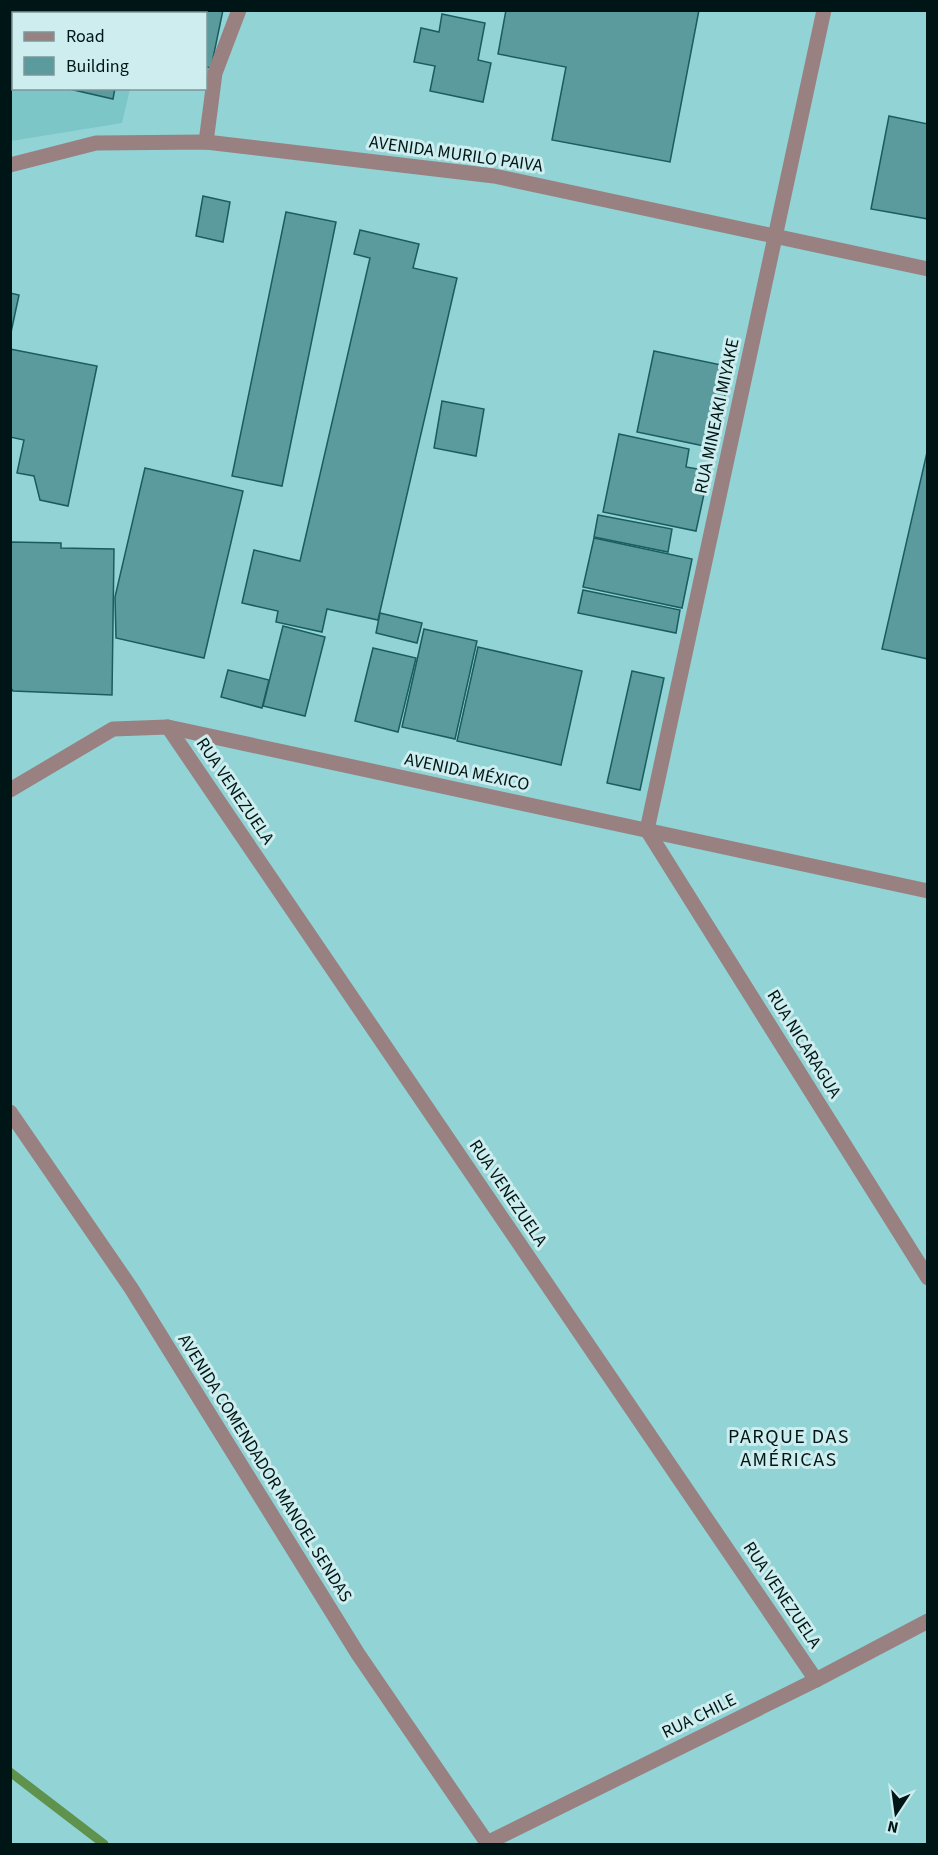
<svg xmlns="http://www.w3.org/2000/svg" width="938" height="1855" font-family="'Source Sans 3',sans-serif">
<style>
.built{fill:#7cc6c8}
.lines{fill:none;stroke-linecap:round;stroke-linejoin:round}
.stream{stroke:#5f924c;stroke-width:9}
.building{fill:#5c9b9d;stroke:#195d5f;stroke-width:1.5}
.minor{stroke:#998182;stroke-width:15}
.labels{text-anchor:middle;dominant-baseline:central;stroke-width:6;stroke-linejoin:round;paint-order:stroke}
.street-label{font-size:18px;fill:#001616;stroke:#ceedee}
.neighbourhood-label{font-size:20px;letter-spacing:1.5px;fill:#001616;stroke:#ceedee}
</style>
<rect width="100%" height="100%" fill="#92d3d5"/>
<!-- built -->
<polygon class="built" points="11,11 148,11 147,14 14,14 14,88 130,89 122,123 11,141"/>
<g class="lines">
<!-- stream -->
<polyline class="stream" points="10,1772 104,1844"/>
</g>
<!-- building -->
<g class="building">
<polygon points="28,10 132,10 131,14 27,14"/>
<polygon points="172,10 223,10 211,68 206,67 206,14 171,14"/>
<polygon points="506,10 699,10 670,162 552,140 566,67 498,54"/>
<polygon points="442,14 485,23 478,60 491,63 483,102 430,91 435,66 414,62 421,28 439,32"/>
<polygon points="65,88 115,88 113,99"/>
<polygon points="889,116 928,124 928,219 871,209"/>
<polygon points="203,196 230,202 223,242 196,236"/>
<polygon points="286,212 336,222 282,486 232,476"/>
<polygon points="360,230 419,244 413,268 457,278 378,620 327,609 322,632 276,622 278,611 242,603 254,550 300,561 370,258 354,254"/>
<polygon points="10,293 19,295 10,337"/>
<polygon points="10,349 97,366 68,506 40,500 34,476 17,473 24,440 10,437"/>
<polygon points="654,351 731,367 714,448 637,432"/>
<polygon points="442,401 484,409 476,456 434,448"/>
<polygon points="619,434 689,449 686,467 709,471 696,531 603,512"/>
<polygon points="928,448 928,659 882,649"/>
<polygon points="145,468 243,491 204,658 116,638 115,597"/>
<polygon points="598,515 672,529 668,552 594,537"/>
<polygon points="594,538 692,559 682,608 583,587"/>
<polygon points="11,542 61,543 61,548 114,549 112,695 13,691 10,687"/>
<polygon points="583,590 680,610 676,633 578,613"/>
<polygon points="380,613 422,623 417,643 376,633"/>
<polygon points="283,626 325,637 305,716 263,706"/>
<polygon points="424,629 477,641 455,739 402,727"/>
<polygon points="478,647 582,671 561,765 457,741"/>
<polygon points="373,648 416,658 398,732 355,721"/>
<polygon points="228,670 269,680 262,708 221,697"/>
<polygon points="632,671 664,678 640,790 607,783"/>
</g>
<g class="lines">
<!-- minor -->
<g class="minor">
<polyline points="824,10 647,830 928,1278"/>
<polyline points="206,142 215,73 239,10"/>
<polyline points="10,165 96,143 206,142 494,176 928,269"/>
<polyline points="168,727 816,1680"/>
<polyline points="10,790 113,729 168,727 928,891"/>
<polyline points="10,1112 131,1288 358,1654 488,1844"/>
<polyline points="487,1843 816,1680 928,1621"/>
</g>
</g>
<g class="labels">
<!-- street labels -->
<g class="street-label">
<text transform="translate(456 154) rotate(8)">AVENIDA MURILO PAIVA</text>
<text transform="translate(717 416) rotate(-78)">RUA MINEAKI MIYAKE</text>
<text transform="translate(467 772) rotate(12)">AVENIDA MÉXICO</text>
<text transform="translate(235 791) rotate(56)">RUA VENEZUELA</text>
<text transform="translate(804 1044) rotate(58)">RUA NICARAGUA</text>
<text transform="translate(508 1193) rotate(56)">RUA VENEZUELA</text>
<text transform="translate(265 1468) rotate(58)">AVENIDA COMENDADOR MANOEL SENDAS</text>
<text transform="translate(782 1595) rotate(56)">RUA VENEZUELA</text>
<text transform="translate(699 1716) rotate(-26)">RUA CHILE</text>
</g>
<!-- neighbourhood labels -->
<g class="neighbourhood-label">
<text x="789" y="1437">PARQUE DAS<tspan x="789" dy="23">AMÉRICAS</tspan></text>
</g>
</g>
<!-- border -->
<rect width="938" height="1855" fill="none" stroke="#001616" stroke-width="24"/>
<!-- legend -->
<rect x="12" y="12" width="195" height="78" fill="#ceedee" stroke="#7c9798" stroke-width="1.5"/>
<rect x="24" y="32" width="30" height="9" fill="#998182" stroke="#7c9798" stroke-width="1.5"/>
<text x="66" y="42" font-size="18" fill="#001616">Road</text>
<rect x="24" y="57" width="30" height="18" fill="#5c9b9d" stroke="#7c9798" stroke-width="1.5"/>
<text x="66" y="72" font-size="18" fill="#001616">Building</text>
<!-- north arrow -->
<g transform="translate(896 1813) rotate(193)" stroke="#ceedee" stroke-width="4.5" paint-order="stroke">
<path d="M0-4.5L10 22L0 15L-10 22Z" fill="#001616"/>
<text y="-9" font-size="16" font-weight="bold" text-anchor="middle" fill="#001616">N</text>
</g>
</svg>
